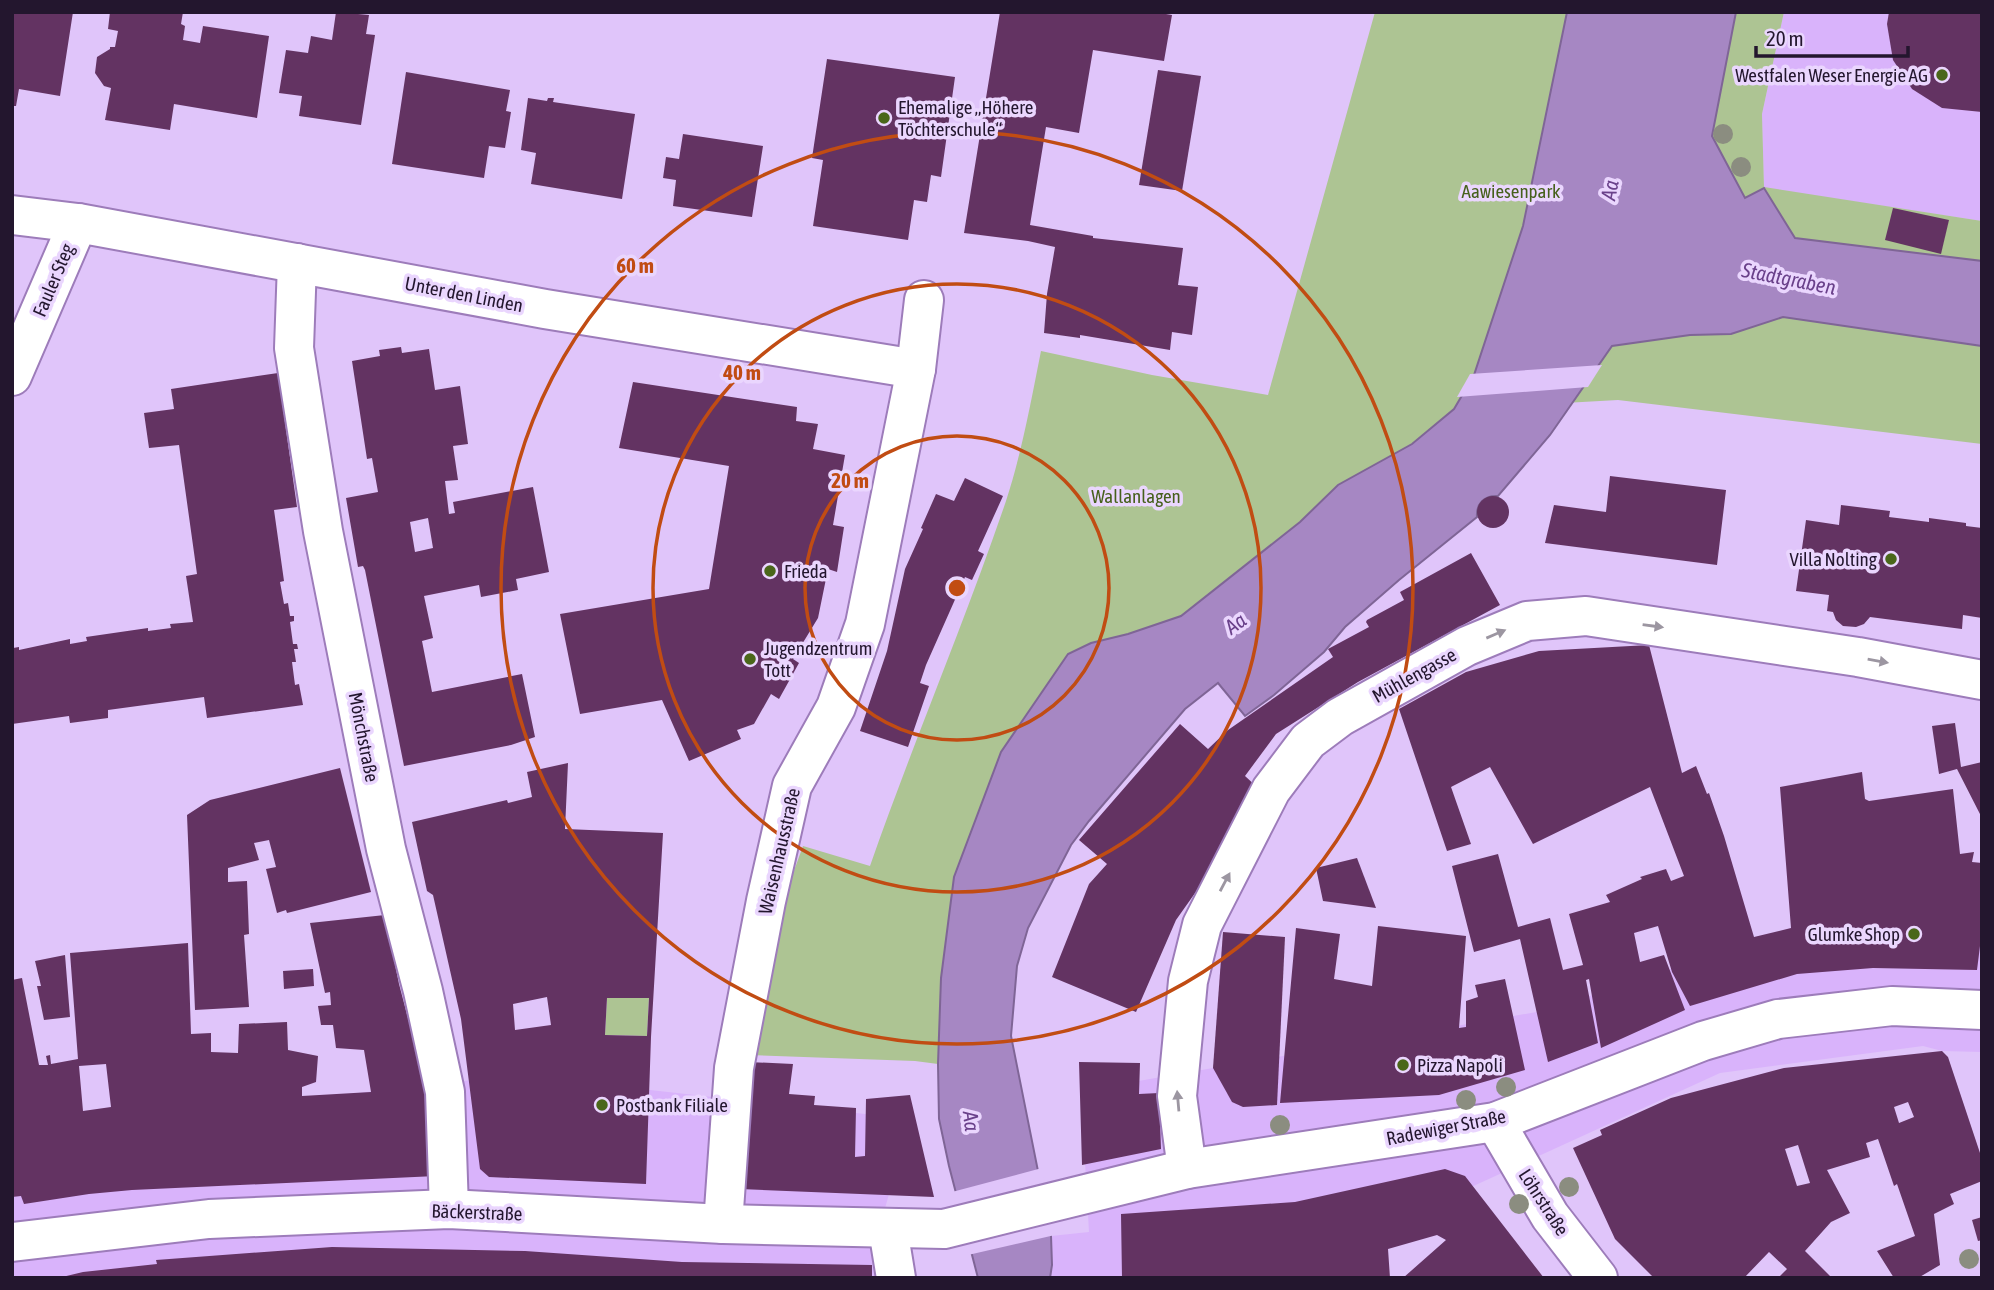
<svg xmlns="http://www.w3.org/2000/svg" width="1994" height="1290" font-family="'Asap Condensed',sans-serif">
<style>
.built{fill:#d9b3fb}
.green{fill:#adc493}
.water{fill:#a687c3;stroke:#7f6596;stroke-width:2}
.pier{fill:#e0c5fa}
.building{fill:#633362;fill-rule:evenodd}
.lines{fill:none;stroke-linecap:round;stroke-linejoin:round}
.minor-casing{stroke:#9d7cba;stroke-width:42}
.minor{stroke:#fff;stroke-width:38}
.tree{fill:#8b8d80}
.oneway{fill:#9c96a1}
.ring{fill:none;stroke:#c14c13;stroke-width:3.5}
.poi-dot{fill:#4a671a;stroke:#ead6fe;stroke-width:2.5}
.labels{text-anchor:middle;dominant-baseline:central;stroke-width:7;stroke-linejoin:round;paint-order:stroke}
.poi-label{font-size:19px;fill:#23162e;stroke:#ead6fe;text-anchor:start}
.park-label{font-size:19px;fill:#46601c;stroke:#ead6fe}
.street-label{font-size:19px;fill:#23162e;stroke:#ead6fe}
.water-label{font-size:21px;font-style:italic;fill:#6a418b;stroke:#ead6fe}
.centre{fill:#c14c13;stroke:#ead6fe;stroke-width:3.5}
.ring-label{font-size:21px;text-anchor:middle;font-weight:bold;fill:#c14c13;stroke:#ead6fe;stroke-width:7;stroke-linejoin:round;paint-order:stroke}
</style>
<rect width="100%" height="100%" fill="#e0c5fa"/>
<!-- built -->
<g class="built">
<polygon points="1784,12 1982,12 1982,221 1764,188 1762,114"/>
<polygon points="1982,900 1982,1052 1942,1051 1923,1046 1720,1073 1445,1199 1168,1278 1050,1278 1052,1265 1051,1236 1089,1232 1081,1091 1548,1010 1774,934"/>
<polygon points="516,1075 910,1119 875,1244 880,1278 12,1278 12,1132"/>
</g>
<!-- green -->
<g class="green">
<path d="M1375 12H1784L1762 114 1764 187 1982 221V444L1618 400 1454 409 1412 444 1338 485 1300 522 1181 616 1128 634 1091 643 1001 752 954 877 941 978 938 1064 915 1061 748 1055 780 909 803 846 870 866C913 743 964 624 1006 501 1022 452 1031 401 1041 351L1152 375 1268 395Z"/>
<polygon points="607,998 649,998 647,1036 605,1035"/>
</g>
<!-- water -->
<path class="water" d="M1567 12H1736L1712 136 1745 198 1764 188 1795 238 1982 261V346L1783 317 1731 334 1690 335 1612 346 1550 435 1498 496C1484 495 1476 504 1477 517L1399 580 1345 627 1324 652 1274 695 1245 716 1218 683 1185 709 1089 821 1071 845 1028 928 1017 966 1011 1036 1051 1236 1052 1265 1050 1278H978L949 1166 939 1119 938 1064 941 978 954 877 1001 752 1068 654 1091 643 1128 634 1181 616 1300 522 1338 485 1412 444 1454 409 1474 375 1523 226Z"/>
<!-- pier -->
<g class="pier">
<polygon points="1602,365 1588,387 1457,397 1470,374"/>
<polygon points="1042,1168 1055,1235 968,1255 952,1192"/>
</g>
<!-- building -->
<g class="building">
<polygon points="12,12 73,12 60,96 19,89 16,106 12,106"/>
<polygon points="110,12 183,12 181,24 185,26 183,40 200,43 203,26 269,36 257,118 174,104 170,130 105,120 111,88 104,86 95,73 97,57 110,49 110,47 115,47 118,31 108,29"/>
<polygon points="336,12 369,15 366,34 375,35 361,125 299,116 302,96 279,93 286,50 308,53 311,36 332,40"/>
<polygon points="1000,12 1154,12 1172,15 1164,61 1093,50 1079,133 1046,127 1030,225 1093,236 1093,238 1183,248 1178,285 1198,287 1192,335 1172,332 1170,350 1080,335 1080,338 1044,333 1047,294 1055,247 1028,241 964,233"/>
<polygon points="1889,12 1982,12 1982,112 1942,108 1912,89 1893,60 1887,24"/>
<polygon points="827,59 955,77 941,177 931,175 927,202 914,200 908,240 813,226 823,160 812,158"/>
<polygon points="1158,70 1201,76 1182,191 1139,185"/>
<polygon points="406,72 510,90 506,111 511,112 505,148 489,146 484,178 392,164"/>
<polygon points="528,98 547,101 548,98 554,98 553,102 635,114 622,199 531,184 536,153 521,150"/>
<polygon points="683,134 763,146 752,217 673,206 676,180 663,178 666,157 679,159"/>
<polygon points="1893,208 1949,220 1941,254 1885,240"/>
<path d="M401 347 402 353 429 349 435 390 460 386 468 444 453 446 458 480 445 481 449 514 455 513 453 502 533 487 549 572 516 579 518 590 481 597 479 585 424 596 433 638 422 641 432 692 522 674 535 737 511 745 404 766 365 570 363 566 358 567 346 498 378 492 372 458 367 459 352 361 380 356 379 350ZM428 518 433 548 415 552 410 522Z"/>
<polygon points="278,373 297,507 274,510 284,581 280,582 284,604 288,603 290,616 294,616 294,621 290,622 293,644 297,644 298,649 294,649 296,662 292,662 295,685 299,684 303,705 207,718 204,697 108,710 108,718 70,723 69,716 12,724 13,648 19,647 19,650 70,639 70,644 87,641 86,637 148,628 148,631 171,628 170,624 193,622 186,576 197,574 179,445 149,448 144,413 174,409 171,389"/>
<polygon points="633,382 797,407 796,421 818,424 813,449 845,455 833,525 844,527 837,572 828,569 818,618 793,659 799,663 779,699 771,694 754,724 737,730 741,739 689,761 662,700 580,714 560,614 709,589 729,466 619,448"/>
<polygon points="1610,476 1726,490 1717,565 1545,543 1554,505 1606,512"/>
<polygon points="965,478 1003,496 978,551 984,554 972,580 965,577 926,665 920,683 929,686 908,747 860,731 887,651 905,569 923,529 921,528 936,494 954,501"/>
<circle cx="1493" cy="512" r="16"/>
<polygon points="1841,505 1890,511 1889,517 1929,522 1929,518 1966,523 1966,526 1982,528 1982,618 1963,615 1962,629 1870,617 1864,624 1856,627 1843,626 1836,620 1833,612 1827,611 1829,595 1796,591 1806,520 1839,525"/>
<polygon points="1471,553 1500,605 1358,682 1276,734 1245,776 1257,787 1234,838 1176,920 1136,1012 1052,977 1089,884 1107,864 1079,840 1180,724 1208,749 1228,730 1333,657 1328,649 1369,627 1366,622 1367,620 1404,600 1400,592"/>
<polygon points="1649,645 1682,773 1696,766 1707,794 1709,793 1724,836 1754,937 1791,928 1780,787 1862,772 1865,799 1869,801 1953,789 1960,854 1974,852 1972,862 1982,863 1982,930 1977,970 1873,968 1797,974 1690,1006 1672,972 1658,926 1634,933 1640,962 1664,955 1685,1010 1601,1048 1589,979 1586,980 1598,1043 1548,1062 1520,939 1474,952 1452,866 1498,854 1518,927 1550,918 1563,970 1583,965 1569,914 1610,902 1606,895 1642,879 1640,877 1666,869 1671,881 1684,876 1650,787 1533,844 1490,767 1451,787 1471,844 1447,851 1399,709 1466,672 1539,651"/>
<polygon points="1955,723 1961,767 1982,762 1982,818 1957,769 1939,774 1932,726"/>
<path d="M568 763 565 829 663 833 651 1037 646 1184 489 1177 480 1169 461 1019 433 895 427 891 412 822 507 800 508 803 532 797 527 772ZM547 997 551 1025 515 1030 513 1004ZM607 998H649L647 1036 605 1035Z"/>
<polygon points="340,768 371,892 287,913 286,910 277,913 266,869 276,867 269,840 254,843 259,860 228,868 228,882 247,881 249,934 244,935 249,1007 195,1010 187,815 210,800"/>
<polygon points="1357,858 1376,908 1323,901 1316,868"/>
<path d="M385 915 399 984 430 1102 436 1176 132 1190 89 1194 24 1204 21 1196 12 1197V980L22 978 39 1065H48L46 1056 50 1055 51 1064 78 1059 70 953 188 943 191 1034 211 1033V1052L238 1053 239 1024 287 1022 288 1050 318 1056 316 1082 302 1087V1096L371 1092 364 1050 336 1048 333 1025H321L318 1006 331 1005 330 992 325 993 310 923ZM106 1064 111 1107 83 1111 79 1066Z"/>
<polygon points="1378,926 1466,936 1459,1028 1466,1027 1466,1001 1478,997 1475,985 1505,979 1525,1070 1439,1095 1280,1103 1296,928 1340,934 1334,979 1372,986"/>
<polygon points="1223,932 1285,937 1277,1105 1243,1107 1232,1102 1213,1068"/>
<polygon points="65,955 70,1017 44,1020 37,986 41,986 35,961"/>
<polygon points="313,969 314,986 284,989 283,971"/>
<path d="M1942 1051 1948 1057 1982 1159V1181L1950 1194 1954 1204 1934 1214 1940 1265 1918 1278H1894L1877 1251 1915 1236 1897 1184 1894 1186 1878 1139 1866 1143 1870 1157 1827 1170 1850 1213 1831 1222 1805 1251 1832 1278H1778L1787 1269 1769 1252 1744 1278H1654L1615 1239 1573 1148 1602 1135 1600 1130 1671 1098 1784 1068ZM1908 1102 1914 1117 1899 1123 1894 1107ZM1798 1145 1810 1183 1797 1186 1785 1149Z"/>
<polygon points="748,1062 793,1064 789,1094 815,1096 814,1105 856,1108 855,1157 865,1156 866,1099 910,1095 934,1197 740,1189"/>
<polygon points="1079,1062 1140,1063 1139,1094 1159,1093 1161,1149 1082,1165"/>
<polygon points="1445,1169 1465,1176 1544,1278 1403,1278 1446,1240 1437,1235 1388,1249 1390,1278 1122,1278 1121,1214 1295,1202"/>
<polygon points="1982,1217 1982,1240 1978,1241 1972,1220"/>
<polygon points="332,1247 525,1251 682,1262 872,1265 872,1278 58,1278 83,1272 157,1264 156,1260"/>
</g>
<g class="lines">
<defs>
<g id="minor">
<polyline points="12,215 78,223 545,309 916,369"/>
<polyline points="297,263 294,348 323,531 386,849 423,991 445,1092 449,1209"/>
<polyline points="12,376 78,223"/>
<polyline points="1495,1122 1550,1216 1598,1278"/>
<polyline points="1187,1169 1177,1096 1188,981 1202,925 1271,790 1308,741 1340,717 1467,646 1527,621 1586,616 1858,657 1982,680"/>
<polyline points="723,1224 734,1068 766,901 792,786 836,707 865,624 916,369 924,300"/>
<polyline points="888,1229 896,1278"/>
<polyline points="12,1242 209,1219 449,1209 723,1224 944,1229 1187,1169 1495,1122 1703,1041 1778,1019 1892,1006 1982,1010"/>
</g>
</defs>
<!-- minor casing -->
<use href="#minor" class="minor-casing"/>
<!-- minor -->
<use href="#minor" class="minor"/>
</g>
<!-- trees -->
<g class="tree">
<circle cx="1723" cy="134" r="10"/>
<circle cx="1741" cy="167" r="10"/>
<circle cx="1506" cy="1087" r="10"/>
<circle cx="1466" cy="1100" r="10"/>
<circle cx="1280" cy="1125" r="10"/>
<circle cx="1569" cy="1187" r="10"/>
<circle cx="1519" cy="1204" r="10"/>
<circle cx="1969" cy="1259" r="10"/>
</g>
<!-- one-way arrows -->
<defs><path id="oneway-solid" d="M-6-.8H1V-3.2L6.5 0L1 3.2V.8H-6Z" transform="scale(1.75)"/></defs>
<g class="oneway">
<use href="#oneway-solid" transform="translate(1653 626) rotate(8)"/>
<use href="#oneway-solid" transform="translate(1496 634) rotate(-23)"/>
<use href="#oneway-solid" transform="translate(1878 661) rotate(10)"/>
<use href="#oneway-solid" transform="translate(1225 882) rotate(-62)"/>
<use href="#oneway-solid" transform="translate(1178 1101) rotate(-95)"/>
</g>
<!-- distance rings -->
<g class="ring">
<circle cx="957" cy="588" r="152"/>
<circle cx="957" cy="588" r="304"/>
<circle cx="957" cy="588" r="456"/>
</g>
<!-- markers -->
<g class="poi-dot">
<circle cx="1942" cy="75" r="7"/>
<circle cx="884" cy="118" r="7"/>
<circle cx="1891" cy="559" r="7"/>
<circle cx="770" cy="571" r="7"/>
<circle cx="750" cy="659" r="7"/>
<circle cx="1914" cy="934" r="7"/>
<circle cx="1403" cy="1065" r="7"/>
<circle cx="602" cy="1105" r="7"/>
</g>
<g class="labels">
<!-- poi labels -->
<g class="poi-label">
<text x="1928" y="75" text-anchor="end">Westfalen Weser Energie AG</text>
<text x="898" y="107">Ehemalige „Höhere<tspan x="898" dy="22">Töchterschule“</tspan></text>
<text x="1877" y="559" text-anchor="end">Villa Nolting</text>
<text x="784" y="571">Frieda</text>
<text x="764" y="648">Jugendzentrum<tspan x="764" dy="22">Tott</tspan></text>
<text x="1900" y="934" text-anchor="end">Glumke Shop</text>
<text x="1417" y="1065">Pizza Napoli</text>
<text x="616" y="1105">Postbank Filiale</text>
</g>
<!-- park labels -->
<g class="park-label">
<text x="1511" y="191">Aawiesenpark</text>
<text x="1136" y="496">Wallanlagen</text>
</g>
<!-- street labels -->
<g class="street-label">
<text transform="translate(53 280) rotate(-67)">Fauler Steg</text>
<text transform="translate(464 294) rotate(11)">Unter den Linden</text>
<text transform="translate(1414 675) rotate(-29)">Mühlengasse</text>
<text transform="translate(364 737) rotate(79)">Mönchstraße</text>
<text transform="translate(779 851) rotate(-77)">Waisenhausstraße</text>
<text transform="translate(1446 1127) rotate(-11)">Radewiger Straße</text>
<text transform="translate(1544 1202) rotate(57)">Löhrstraße</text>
<text transform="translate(477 1212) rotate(2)">Bäckerstraße</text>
</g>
<!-- water labels -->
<g class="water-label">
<text transform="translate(1609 190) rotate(-79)">Aa</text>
<text transform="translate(1789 278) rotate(11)">Stadtgraben</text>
<text transform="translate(1235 623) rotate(-36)">Aa</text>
<text transform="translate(972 1121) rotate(83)">Aa</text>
</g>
</g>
<circle cx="957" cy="588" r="10" class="centre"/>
<g class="ring-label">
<text x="635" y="273">60 m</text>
<text x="742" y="380">40 m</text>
<text x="850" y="488">20 m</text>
</g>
<!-- border -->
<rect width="1994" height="1290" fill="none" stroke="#23162e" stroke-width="28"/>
<!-- scale -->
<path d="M1756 46v10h152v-10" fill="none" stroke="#23162e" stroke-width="3.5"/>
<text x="1766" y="46" font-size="21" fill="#23162e" stroke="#ead6fe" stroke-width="5" paint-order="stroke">20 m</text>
</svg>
